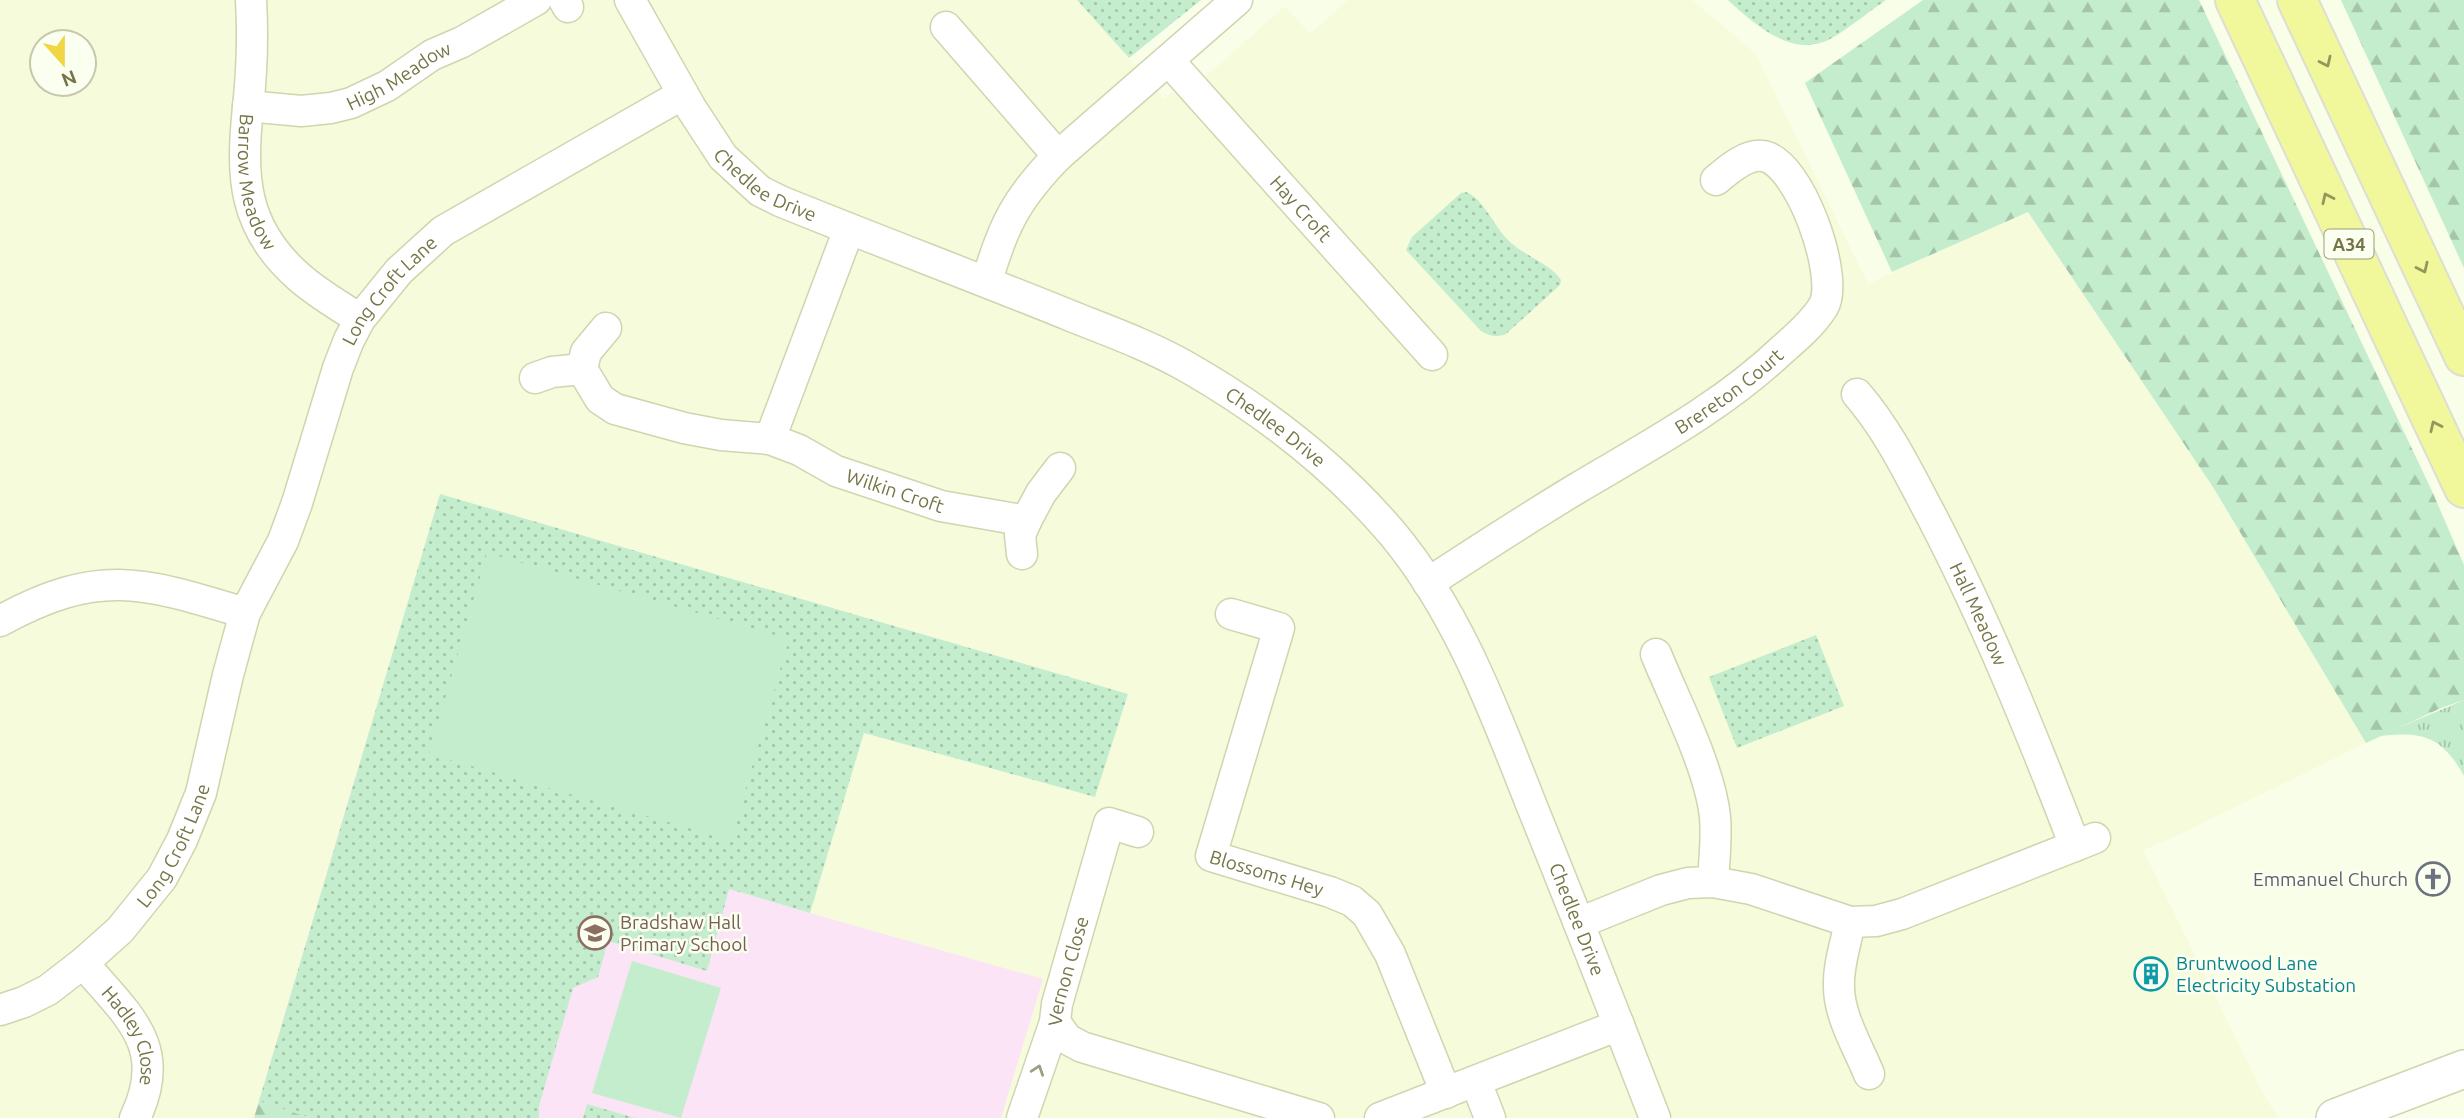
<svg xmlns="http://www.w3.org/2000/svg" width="2464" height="1118" font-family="Ubuntu,sans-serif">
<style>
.residential{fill:#f5fbdb;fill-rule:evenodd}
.education{fill:#fbe4f5}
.grass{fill:url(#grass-tufts)}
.forest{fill:url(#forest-firs)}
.park{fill:url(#park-dots)}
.pitch{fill:#c4edcd}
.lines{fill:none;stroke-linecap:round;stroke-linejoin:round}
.minor-casing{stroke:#d1d4af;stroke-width:33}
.tertiary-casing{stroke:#d1d4af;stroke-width:40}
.trunk-casing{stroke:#deded3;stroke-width:42}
.minor{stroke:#fff;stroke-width:30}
.tertiary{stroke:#fff;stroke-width:37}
.trunk{stroke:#f1f89c;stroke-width:38}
.oneway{stroke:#95965c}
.oneway2{stroke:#9f9e7e}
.labels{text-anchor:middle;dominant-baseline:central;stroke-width:5;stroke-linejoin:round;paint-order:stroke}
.shield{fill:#fbfff0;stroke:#9e9e79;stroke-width:2}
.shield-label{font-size:18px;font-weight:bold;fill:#767546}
.street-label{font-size:19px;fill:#767546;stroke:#fbfff0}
.worship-label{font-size:19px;fill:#5b616d;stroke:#fbfff0;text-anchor:end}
.education-label{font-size:19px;fill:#785e54;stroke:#fbfff0;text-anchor:start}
.culture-label{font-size:19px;fill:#0d838f;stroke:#fbfff0;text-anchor:start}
</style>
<defs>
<pattern id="grass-tufts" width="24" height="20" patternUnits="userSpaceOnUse" patternTransform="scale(1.75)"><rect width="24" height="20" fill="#c4edcd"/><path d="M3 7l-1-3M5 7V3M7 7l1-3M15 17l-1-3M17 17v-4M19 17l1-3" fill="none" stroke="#a4c5a8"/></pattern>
<pattern id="forest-firs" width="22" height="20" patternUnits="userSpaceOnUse" patternTransform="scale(1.75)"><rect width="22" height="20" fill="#c4edcd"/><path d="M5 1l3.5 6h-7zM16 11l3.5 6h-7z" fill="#a4c5a8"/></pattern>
<pattern id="park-dots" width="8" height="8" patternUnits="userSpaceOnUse" patternTransform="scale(1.75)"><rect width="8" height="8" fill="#c4edcd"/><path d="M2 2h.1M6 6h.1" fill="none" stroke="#a4c5a8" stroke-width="1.8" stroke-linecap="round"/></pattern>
</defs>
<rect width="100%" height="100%" fill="#f9fee8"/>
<!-- residential -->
<path class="residential" d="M0 0H1077L1165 99 1171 93 1184 96 1285 6 1310 34 1348 0H1692L1756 54 1868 284 2028 211 2213 487 2366 743 2172 838 2143 850 2265 1097 2279 1118H1001L1043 979 810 913 864 733 1095 797 1128 694 440 494 254 1118H0ZM42 42H84V84H42Z"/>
<!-- education -->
<polygon class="education" points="355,778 810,913 1043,979 1001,1118 254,1118"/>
<!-- grass -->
<path class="grass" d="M2464 700V776C2442 736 2422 731 2379 736Z"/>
<!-- forest -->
<g class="forest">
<polygon points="1923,0 2199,0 2432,491 2464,565 2464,700 2441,708 2366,743 2213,487 2028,212 1892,272 1805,83"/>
<polygon points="2341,0 2464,0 2464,268"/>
<polygon points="259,1101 311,1118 254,1118"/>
</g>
<!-- park -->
<g class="park">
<polygon points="1077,0 1201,0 1129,58"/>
<path d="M1728 0H1886C1868 12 1851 27 1832 38 1794 60 1755 25 1728 0Z"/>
<path d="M1466 192C1483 198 1495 228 1509 241 1523 255 1552 265 1561 280L1560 285 1506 334C1496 338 1490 336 1481 331L1406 250 1412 237 1461 193Z"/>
<polygon points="440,494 1128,694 1095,797 864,733 810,913 729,889 707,971 608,941 598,977 573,988 539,1106 539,1118 311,1118 259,1101"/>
<polygon points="1816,635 1844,706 1737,748 1709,677"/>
<polygon points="587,1104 635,1118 583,1118"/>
</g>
<!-- pitch -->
<g class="pitch">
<polygon points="487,553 789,639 731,840 429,754"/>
<polygon points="632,961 721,988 681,1118 592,1093"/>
</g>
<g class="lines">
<defs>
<g id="minor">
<path id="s1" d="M251 0C253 35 252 71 248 107 241 176 242 227 299 277 317 293 339 306 360 319"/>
<polyline points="564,0 568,7"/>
<path id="s2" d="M630 0 691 108 723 157 760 191 780 201C878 241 978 278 1076 318 1114 333 1152 347 1187 367 1264 411 1334 465 1392 533 1459 613 1495 713 1533 809 1575 912 1615 1015 1655 1118"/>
<polyline points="946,27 1058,156"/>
<path id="s3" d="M1169 61 1432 355"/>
<path id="s4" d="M248 106 301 111 331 108 351 103 387 86 432 55 462 42 536 0"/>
<path d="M987 281C1003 225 1017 198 1058 156L1237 0"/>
<path id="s5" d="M606 328 586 352 582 369 600 399 615 409 684 428 721 435 770 439 799 450 836 471 941 506 1026 521 1041 493 1060 468"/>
<polyline points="535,378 552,372 582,369"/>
<path id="s6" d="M1857 394C1889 431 1909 474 1932 517 1987 623 2032 734 2075 846"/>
<polyline points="770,439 849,229"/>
<polyline points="1022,554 1020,535 1026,521"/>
<path id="s7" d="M1428 583C1477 551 1526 519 1576 489 1648 446 1722 407 1783 349 1797 337 1813 323 1823 307 1841 279 1799 159 1762 156 1746 154 1728 170 1716 180"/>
<path id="s8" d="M1231 614 1279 628 1211 856 1330 892 1352 901 1367 914 1390 954 1446 1093"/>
<path d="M0 621C99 567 143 582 245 613"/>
<path d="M1656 654C1675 701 1710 768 1715 817 1717 839 1714 861 1713 882"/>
<path d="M1850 922C1846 943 1838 965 1839 987 1839 1016 1858 1047 1869 1074"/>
<polyline points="1579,923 1661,890 1688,883 1713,882 1751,889 1850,922 1876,921 1902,914 2095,838"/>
<path id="s9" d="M83 963C127 1015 170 1046 135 1118"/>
<path id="s10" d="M0 1010 24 1002 48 990 83 963 120 930 162 878 182 840 201 793 228 675 245 613 283 541 297 503 338 368 349 340 360 319 399 271 443 231 683 94"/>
<polyline points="1055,1022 1067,1039 1082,1047 1319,1118"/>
<polyline points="1476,1082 1490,1118"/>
<path id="s11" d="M1022 1118 1055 1022 1057 1004 1109 823 1138 832"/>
<polyline points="1380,1118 1619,1025"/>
</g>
<polyline id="tertiary" points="2335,1118 2464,1069"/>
<g id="trunk">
<polyline points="2235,0 2464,488"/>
<polyline points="2297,0 2464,356"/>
</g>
</defs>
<!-- minor casing -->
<use href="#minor" class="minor-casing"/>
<!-- tertiary casing -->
<use href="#tertiary" class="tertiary-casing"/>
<!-- trunk casing -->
<use href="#trunk" class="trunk-casing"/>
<!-- minor -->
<use href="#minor" class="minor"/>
<!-- tertiary -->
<use href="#tertiary" class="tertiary"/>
<!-- trunk -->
<use href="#trunk" class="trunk"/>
</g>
<!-- one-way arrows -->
<defs><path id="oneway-chevron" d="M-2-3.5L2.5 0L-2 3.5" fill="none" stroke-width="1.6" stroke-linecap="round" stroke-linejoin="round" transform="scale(1.75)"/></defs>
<g class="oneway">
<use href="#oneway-chevron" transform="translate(2326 62) rotate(65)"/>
<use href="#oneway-chevron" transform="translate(2327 198) rotate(-115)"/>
<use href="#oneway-chevron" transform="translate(2423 268) rotate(65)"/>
<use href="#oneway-chevron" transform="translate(2435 426) rotate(-115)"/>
</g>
<use class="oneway2" href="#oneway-chevron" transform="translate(1038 1070) rotate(-71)"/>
<!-- icons -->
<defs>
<symbol id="church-ring" viewBox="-11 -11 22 22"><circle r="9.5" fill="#fbfff0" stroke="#6b7280" stroke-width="1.5"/><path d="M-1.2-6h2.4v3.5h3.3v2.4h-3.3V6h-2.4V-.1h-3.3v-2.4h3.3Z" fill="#6b7280"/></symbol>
<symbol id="school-ring" viewBox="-11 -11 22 22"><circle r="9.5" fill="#fbfff0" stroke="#8d6e63" stroke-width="1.5"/><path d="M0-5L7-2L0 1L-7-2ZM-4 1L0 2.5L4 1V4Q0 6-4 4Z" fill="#8d6e63"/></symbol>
<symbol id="building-ring" viewBox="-11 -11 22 22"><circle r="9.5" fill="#fbfff0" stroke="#0f9aa8" stroke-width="1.5"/><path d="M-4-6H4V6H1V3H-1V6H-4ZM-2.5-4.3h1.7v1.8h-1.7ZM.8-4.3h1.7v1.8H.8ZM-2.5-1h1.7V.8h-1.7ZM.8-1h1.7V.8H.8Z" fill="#0f9aa8"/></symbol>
</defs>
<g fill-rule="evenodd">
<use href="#church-ring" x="2414" y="860" width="38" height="38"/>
<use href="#school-ring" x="576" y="914" width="38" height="38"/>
<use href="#building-ring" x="2132" y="955" width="38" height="38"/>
</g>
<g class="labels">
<!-- shield labels -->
<rect class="shield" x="2324.5" y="229.5" width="49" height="29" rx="5"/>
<g class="shield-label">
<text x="2349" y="244">A34</text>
</g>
<!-- street labels -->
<g class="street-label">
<text stroke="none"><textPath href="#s4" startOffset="159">High Meadow</textPath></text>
<text stroke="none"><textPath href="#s1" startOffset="184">Barrow Meadow</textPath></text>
<text stroke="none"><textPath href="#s2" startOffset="234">Chedlee Drive</textPath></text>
<text stroke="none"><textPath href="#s3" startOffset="198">Hay Croft</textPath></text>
<text stroke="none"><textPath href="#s10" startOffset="849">Long Croft Lane</textPath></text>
<text stroke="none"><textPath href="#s7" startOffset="357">Brereton Court</textPath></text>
<text stroke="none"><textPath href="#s2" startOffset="802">Chedlee Drive</textPath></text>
<text stroke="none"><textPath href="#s5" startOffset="396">Wilkin Croft</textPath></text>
<text stroke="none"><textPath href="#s6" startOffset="252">Hall Meadow</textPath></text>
<text stroke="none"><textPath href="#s10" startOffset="247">Long Croft Lane</textPath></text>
<text stroke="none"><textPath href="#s8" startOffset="346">Blossoms Hey</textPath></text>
<text stroke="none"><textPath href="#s2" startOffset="1390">Chedlee Drive</textPath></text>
<text stroke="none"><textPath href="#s11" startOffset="154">Vernon Close</textPath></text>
<text stroke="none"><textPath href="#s9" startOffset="89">Hadley Close</textPath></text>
</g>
<!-- worship labels -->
<g class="worship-label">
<text x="2408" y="879">Emmanuel Church</text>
</g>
<!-- education labels -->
<g class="education-label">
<text x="620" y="922">Bradshaw Hall<tspan x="620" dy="22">Primary School</tspan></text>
</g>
<!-- culture labels -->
<g class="culture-label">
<text x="2176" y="963">Bruntwood Lane<tspan x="2176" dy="22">Electricity Substation</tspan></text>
</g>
</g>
<!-- north arrow -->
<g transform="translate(63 63) rotate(159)"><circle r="33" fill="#fbfff0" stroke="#c6c8ac" stroke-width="2"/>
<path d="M0-5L12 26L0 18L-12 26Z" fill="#f0d645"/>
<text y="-10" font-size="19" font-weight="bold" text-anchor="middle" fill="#767546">N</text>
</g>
</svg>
